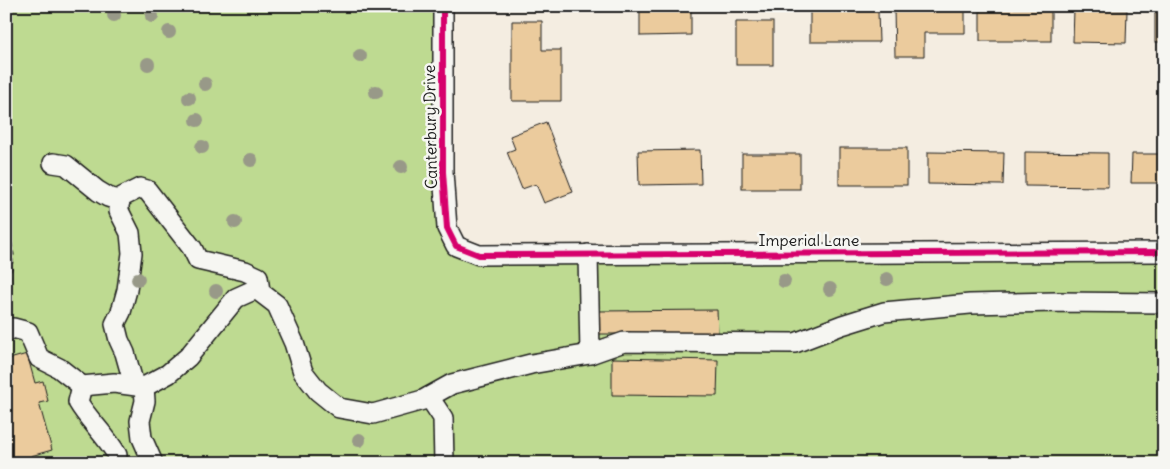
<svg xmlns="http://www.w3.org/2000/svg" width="1170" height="469" font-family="Delius,sans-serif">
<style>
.green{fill:#beda91;stroke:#6d7b56}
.building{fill:#ebcb9d;stroke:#1c1c1c}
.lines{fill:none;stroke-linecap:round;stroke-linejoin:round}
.minor-casing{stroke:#1c1c1c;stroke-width:22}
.path{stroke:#1c1c1c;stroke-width:3;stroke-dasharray:4 4;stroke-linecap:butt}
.minor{stroke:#f6f6f2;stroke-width:19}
.cycleway-casing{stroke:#f6f6f2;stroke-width:9}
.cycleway{stroke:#d6006c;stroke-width:6}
.tree{fill:#989988}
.labels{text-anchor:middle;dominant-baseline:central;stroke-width:5;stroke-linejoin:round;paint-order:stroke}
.street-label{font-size:16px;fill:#1c1c1c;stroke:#f6f6f2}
</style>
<rect width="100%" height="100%" fill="#f4ede1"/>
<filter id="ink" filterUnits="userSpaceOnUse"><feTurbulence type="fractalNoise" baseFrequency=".02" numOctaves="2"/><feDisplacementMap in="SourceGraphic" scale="10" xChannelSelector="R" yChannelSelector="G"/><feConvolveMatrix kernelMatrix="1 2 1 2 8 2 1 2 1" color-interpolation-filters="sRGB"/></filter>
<g filter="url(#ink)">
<!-- green -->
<polygon class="green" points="6,6 443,6 456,246 1164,252 1164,463 6,463"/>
<!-- building -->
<g class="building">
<polygon points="640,6 670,6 670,10 691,9 691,35 640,36"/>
<rect x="980" y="8" width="71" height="33"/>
<polygon points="894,9 965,9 965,33 924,33 924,56 895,56"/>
<polygon points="1074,9 1127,10 1126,43 1073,42"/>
<rect x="1155" y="10" width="9" height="32"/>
<polygon points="810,11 878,11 879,42 810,42"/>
<polygon points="512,21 542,21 542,50 561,50 561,101 512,101"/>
<rect x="736" y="22" width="37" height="43"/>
<polygon points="546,122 573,192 544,203 536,184 522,189 507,152 515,149 510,136"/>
<rect x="839" y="148" width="68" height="37"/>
<polygon points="700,150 701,184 639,185 638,151"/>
<polygon points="928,152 1004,153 1003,185 928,184"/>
<polygon points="1025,152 1108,153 1108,187 1025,186"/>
<rect x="742" y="154" width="58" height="35"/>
<polygon points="1132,154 1164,154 1164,183 1131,183"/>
<polygon points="717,310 718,334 599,334 599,311"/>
<polygon points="27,354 35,383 43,381 48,401 39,403 52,450 31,456 32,462 6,463 6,360"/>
<polygon points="612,358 718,360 717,396 612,395"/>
</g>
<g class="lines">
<defs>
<g id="minor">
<polyline points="443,6 443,172 447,228 456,246 479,255 1164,252"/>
<polyline points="53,163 66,165 98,191 108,197 120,201"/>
<polyline points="588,254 590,354"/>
<polyline points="6,332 13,328 28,332 39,358 59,368 82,386 114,383 144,387 145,401 140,421 142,438 153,463"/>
<polyline points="134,385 125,353 119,340 115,324 121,312 127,290 132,253 130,233 119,211 119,204 122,197 140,188 147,190 192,248 198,260 245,271 258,277 260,291"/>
<path d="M82 386 78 402C89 421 106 435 117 455L116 463"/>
<polyline points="144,387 168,374 188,357 236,298 256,289 277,305 294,343 303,372 318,391 339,408 373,414 423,400 452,384 531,364 590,354 624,342 795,343 842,325 884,312 970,304 1056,302 1164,303"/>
<polyline points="429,397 443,418 444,463"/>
</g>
</defs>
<!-- minor casing -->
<use href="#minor" class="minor-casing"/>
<!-- path -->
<polyline class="path" points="6,212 13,255 6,298"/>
<!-- minor -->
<use href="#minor" class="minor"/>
<defs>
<polyline id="cycleway" points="443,6 443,172 447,228 456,246 479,255 1164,252"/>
</defs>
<!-- cycleway casing -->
<use href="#cycleway" class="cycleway-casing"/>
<!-- cycleway -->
<use href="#cycleway" class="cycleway"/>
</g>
<!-- trees -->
<g class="tree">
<circle cx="114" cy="15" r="7"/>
<circle cx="152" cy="16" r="7"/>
<circle cx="169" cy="32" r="7"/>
<circle cx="360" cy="56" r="7"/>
<circle cx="148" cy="64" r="7"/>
<circle cx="205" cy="84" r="7"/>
<circle cx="376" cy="92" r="7"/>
<circle cx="189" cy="98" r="7"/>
<circle cx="197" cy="120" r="7"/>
<circle cx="202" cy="147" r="7"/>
<circle cx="251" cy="160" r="7"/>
<circle cx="401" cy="167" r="7"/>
<circle cx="235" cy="222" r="7"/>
<circle cx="138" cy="279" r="7"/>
<circle cx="887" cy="279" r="7"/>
<circle cx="784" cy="281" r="7"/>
<circle cx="830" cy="289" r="7"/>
<circle cx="216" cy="291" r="7"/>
<circle cx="359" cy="440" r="7"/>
</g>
</g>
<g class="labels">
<!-- street labels -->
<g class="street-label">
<text transform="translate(430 127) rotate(-91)">Canterbury Drive</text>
<text x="809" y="240">Imperial Lane</text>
</g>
</g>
<!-- margin -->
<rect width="1170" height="469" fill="none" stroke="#f6f6f2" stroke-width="25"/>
<rect x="12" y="12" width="1145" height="444" fill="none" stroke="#1c1c1c" stroke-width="2" filter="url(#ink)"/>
</svg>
